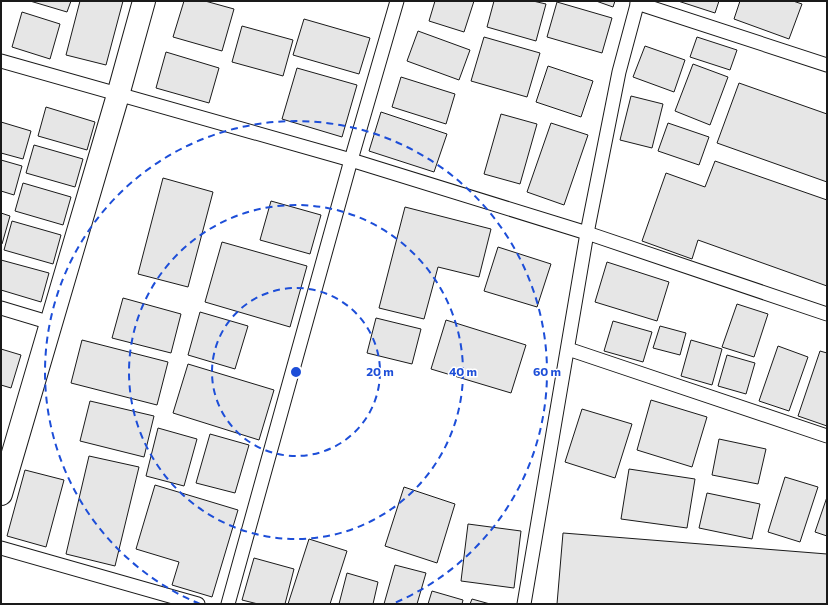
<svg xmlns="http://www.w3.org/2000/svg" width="828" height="605" font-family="Commissioner,sans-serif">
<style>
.building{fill:#e6e6e6;stroke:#1a1a1a}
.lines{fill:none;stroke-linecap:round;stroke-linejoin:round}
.service-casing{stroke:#1a1a1a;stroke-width:15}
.minor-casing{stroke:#1a1a1a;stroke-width:24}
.service{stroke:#fff;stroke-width:13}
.minor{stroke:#fff;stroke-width:22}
.ring{fill:none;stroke:#1d4ed8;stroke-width:2;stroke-dasharray:7 5}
.centre{fill:#1d4ed8;stroke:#fff;stroke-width:2}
.ring-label{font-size:12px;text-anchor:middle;font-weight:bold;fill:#1d4ed8;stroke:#fff;stroke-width:3;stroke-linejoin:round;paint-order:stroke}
</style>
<rect width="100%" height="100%" fill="#fff"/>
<!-- building -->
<g class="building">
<polygon points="30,1 71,1 67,12"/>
<polygon points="80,1 123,1 106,65 66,55"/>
<polygon points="184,1 205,1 234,9 222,51 173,37"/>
<polygon points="435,1 474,1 464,32 429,21"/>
<polygon points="494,1 533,1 546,4 536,41 487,27"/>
<polygon points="596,1 615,1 613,7"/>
<polygon points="678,1 719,1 715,13"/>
<polygon points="740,1 793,1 802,4 789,39 734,19"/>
<polygon points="557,2 612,18 602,53 547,37"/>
<polygon points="22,12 60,24 50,59 12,47"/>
<polygon points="304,19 370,38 359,74 293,55"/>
<polygon points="242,26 293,40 283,76 232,62"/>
<polygon points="418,31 470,50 459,80 407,61"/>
<polygon points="484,37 540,53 527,97 471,81"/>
<polygon points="697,37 737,50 730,70 690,57"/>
<polygon points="645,46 685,60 674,92 633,77"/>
<polygon points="166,52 219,68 209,103 156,88"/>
<polygon points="693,64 728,77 710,125 675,111"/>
<polygon points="548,66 593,81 581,117 536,102"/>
<polygon points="297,68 357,85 342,137 282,119"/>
<polygon points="401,77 455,94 446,124 392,107"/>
<polygon points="739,83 827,114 827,182 717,143"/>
<polygon points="631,96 663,104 652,148 620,140"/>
<polygon points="46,107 95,122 87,150 38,136"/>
<polygon points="381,112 447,134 434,172 369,151"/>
<polygon points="501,114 537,124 520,184 484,174"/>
<polygon points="1,122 31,131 23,159 1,153"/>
<polygon points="551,123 588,135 564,205 527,192"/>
<polygon points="668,123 709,137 699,165 658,151"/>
<polygon points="34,145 83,159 75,187 26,173"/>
<polygon points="1,160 22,166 14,195 1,191"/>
<polygon points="715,161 827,200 827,286 698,240 692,259 642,241 666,173 705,187"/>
<polygon points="163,178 213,192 188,287 138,274"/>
<polygon points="23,183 71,197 63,225 15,211"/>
<polygon points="271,201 321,215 310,254 260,240"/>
<polygon points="405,207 491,229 479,277 438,267 424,319 379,308"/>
<polygon points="1,213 10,216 2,244 1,244"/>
<polygon points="12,221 61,235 53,264 4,250"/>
<polygon points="222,242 307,266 290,327 205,302"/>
<polygon points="498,247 551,264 537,307 484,291"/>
<polygon points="1,260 49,273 41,302 1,290"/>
<polygon points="607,262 669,282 657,321 595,302"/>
<polygon points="123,298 181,314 171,353 112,338"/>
<polygon points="737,304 768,314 754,357 722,347"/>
<polygon points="200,312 248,326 235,369 188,355"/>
<polygon points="376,318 421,329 412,364 367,353"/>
<polygon points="446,320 526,345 511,393 431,369"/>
<polygon points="613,321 652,332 643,362 604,351"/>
<polygon points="660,326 686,333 680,355 653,348"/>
<polygon points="82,340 168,362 157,405 71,383"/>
<polygon points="691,340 722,349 712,385 681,376"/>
<polygon points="778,346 808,357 789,411 759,401"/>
<polygon points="1,349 21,355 11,388 1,385"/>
<polygon points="820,351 827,353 827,426 798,416"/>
<polygon points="727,355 755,363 746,394 718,386"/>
<polygon points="188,364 274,390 259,440 173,413"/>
<polygon points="651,400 707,417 692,467 637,450"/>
<polygon points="90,401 154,416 144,457 80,441"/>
<polygon points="582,409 632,424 615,478 565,462"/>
<polygon points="158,428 197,439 184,486 146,476"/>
<polygon points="210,434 249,445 235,493 196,483"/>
<polygon points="719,439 766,449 758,484 712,475"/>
<polygon points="89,456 139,467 115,566 66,554"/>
<polygon points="629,469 695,479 687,528 621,519"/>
<polygon points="25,470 64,480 46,547 7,536"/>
<polygon points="785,477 818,487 800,542 768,532"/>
<polygon points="155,485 238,510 212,597 172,585 179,562 136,549"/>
<polygon points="404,487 455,504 437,563 385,546"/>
<polygon points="707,493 760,504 752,539 699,528"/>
<polygon points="827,497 827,536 815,532"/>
<polygon points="468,524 521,531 514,588 461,581"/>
<polygon points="563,533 827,554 827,604 557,604"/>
<polygon points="309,539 347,551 330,604 288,604"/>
<polygon points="254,558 294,569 285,604 258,604 242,600"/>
<polygon points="395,565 426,573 417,604 384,604"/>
<polygon points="347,573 378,582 373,604 339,604"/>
<polygon points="432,591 463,600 462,604 428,604"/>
<polygon points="472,599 490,604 470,604"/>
</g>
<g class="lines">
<defs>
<g id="service">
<polyline points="637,3 827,65"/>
<polyline points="1,61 351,160 587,233 827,314"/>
<polyline points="1,308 51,323"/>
<polyline points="568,349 827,436"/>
<polyline points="1,548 198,604"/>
<polyline points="228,604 351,160 397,1"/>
<polyline points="524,604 587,233 619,72 638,1"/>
</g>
<polyline id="minor" points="1,494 118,95 144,1"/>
</defs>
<!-- service casing -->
<use href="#service" class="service-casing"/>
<!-- minor casing -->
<use href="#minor" class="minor-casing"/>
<!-- service -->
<use href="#service" class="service"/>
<!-- minor -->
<use href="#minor" class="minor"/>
</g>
<!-- distance rings -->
<g class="ring">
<circle cx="296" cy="372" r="84"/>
<circle cx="296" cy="372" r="167"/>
<path d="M200 604A251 251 0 1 1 392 604"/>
</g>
<circle cx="296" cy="372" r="6" class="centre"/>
<g class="ring-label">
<text x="380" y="376">20 m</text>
<text x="463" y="376">40 m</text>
<text x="547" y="376">60 m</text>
</g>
<!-- border -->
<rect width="828" height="605" fill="none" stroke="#1a1a1a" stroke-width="4"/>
</svg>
